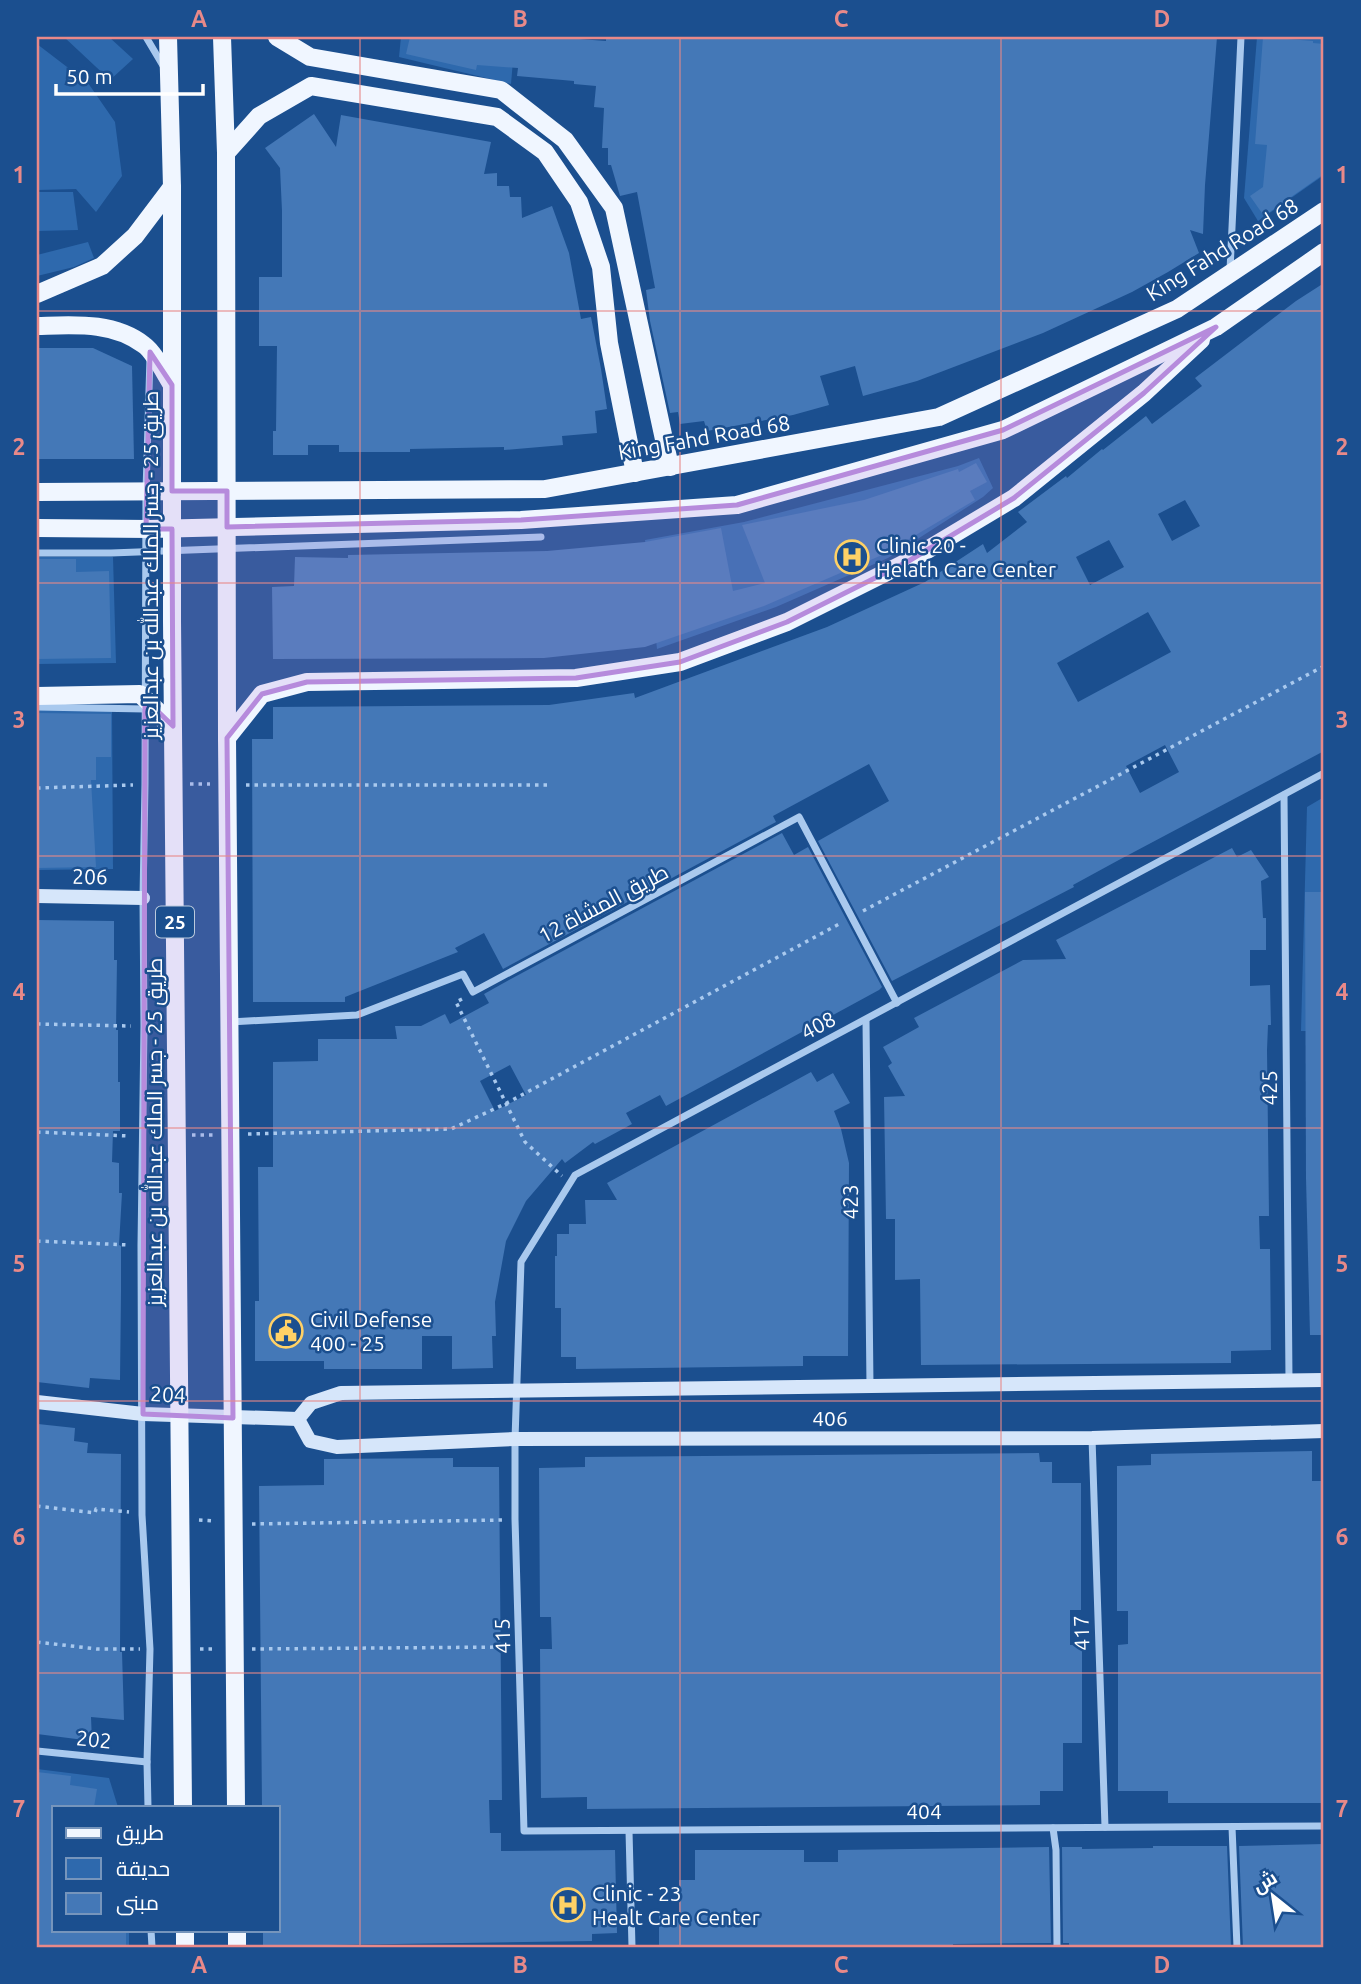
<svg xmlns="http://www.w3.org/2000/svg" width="1361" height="1984" font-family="Ubuntu,Cairo,sans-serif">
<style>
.green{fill:#2e69ad}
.building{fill:#4478b7;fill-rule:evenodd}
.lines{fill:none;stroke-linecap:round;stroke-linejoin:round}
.path{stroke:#a9c9ee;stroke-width:3.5;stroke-dasharray:3.5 5;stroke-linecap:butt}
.street{stroke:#a9c9ee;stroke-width:7}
.secondary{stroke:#d6e6fa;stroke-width:14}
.primary{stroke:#f0f6ff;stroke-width:18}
.primary-bridge{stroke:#f0f6ff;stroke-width:18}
.marked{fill:#b68bdc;fill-opacity:0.2;stroke:#b68bdc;stroke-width:5;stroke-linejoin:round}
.grid{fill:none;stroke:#e88989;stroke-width:2;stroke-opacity:0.55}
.labels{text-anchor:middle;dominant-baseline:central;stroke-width:5;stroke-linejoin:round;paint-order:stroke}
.shield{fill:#1b4f8f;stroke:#bbcadd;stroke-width:2}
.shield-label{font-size:19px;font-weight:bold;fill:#fff}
.street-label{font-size:21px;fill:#fff;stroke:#1b4f8f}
.poi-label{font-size:21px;fill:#fff;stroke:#1b4f8f;text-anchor:start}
.neatline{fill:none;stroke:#e88989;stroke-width:2.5}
.grid-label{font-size:23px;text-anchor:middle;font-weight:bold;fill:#e88989}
</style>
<rect width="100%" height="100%" fill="#1b4f8f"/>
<!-- green -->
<g class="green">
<polygon points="64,37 109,37 133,59 110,80"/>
<polygon points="401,37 515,37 511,84 399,57"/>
<polygon points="1257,37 1324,37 1324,175 1258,221 1244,198"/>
<polygon points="37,44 88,83 115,122 122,176 96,212 76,189 37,190"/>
<polygon points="37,192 73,192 78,230 37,231"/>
<polygon points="88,242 94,258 74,267 37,276 37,255"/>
<polygon points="979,458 993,488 983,497 888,558 776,607 657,649 645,540 744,522 958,466"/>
<polygon points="37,557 113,557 116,663 37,664"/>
<polygon points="112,709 113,869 37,870 37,710"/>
<polygon points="1324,797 1324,1031 1301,1031 1307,807"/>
<polygon points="37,1769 109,1778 118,1807 54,1807 54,1930 129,1930 129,1947 37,1947"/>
</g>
<!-- building -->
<g class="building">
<polygon points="410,37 553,37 606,41 606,37 1217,37 1205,185 1203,234 1190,230 1199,253 1168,272 1132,292 1043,333 917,381 863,396 855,366 820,376 829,405 793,415 707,431 704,421 680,424 678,412 670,413 650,321 646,290 655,288 637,192 620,196 611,165 608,165 608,148 602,148 604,108 594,107 596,86 574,84 574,81 517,76 518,68 477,65 476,70 406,54"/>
<polygon points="1263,37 1313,41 1313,43 1324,44 1324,174 1264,216 1250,196 1263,187 1267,145 1255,144"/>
<polygon points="314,114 336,147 341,115 491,142 484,174 497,173 497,186 509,186 510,197 521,197 522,218 552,206 569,253 581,319 591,317 601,369 607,409 595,411 597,433 562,436 563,445 504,450 504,447 410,449 410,452 339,452 339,445 308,445 308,455 273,455 273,431 276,431 277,346 259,346 259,277 282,277 282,211 280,168 265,148"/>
<path d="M1324 283V751L1117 861 1073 885 1074 887 892 981 818 841 889 801 869 764 773 816 776 822 503 969 484 933 455 948 458 952 345 997V1002H253L252 739H273V707L549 705 634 693 635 698 827 627 925 582 983 544 987 553 1027 522 1018 512 1066 476 1067 478 1102 449 1103 450 1146 416 1152 424 1202 386 1195 378 1296 301ZM1185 500 1200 526 1172 541 1158 514ZM1109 540 1124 567 1090 585 1076 557ZM1148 612 1171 652 1078 702 1057 663ZM1165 745 1179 772 1140 793 1126 766Z"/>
<polygon points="37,348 93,348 132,366 134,459 37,459"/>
<polygon points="976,463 987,482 970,491 975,500 882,555 764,606 645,647 544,658 273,659 272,587 294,586 295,557 348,558 348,555 547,551 645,542 721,528 733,591 765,583 742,525 864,500 958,469 959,472"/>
<polygon points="37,559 76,559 76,572 109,571 111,658 37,659"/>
<polygon points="37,713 111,714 111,757 96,757 96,780 91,780 96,867 37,868"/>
<path d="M782 833 794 855 808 847 882 987 879 990 666 1106 660 1095 626 1113 632 1124 595 1144 593 1142 565 1163 562 1159 526 1201 506 1241 495 1302 496 1336H492L493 1368 452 1369V1336H422V1369H324V1361H255V1301H259L258 1167H273V1062L318 1061V1039H397L395 1026H421L445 1014 450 1024 489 1003 484 994 509 980ZM510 1065 526 1095 495 1111 480 1081Z"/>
<polygon points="1232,848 1237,857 1251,850 1269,877 1261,881 1263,918 1266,918 1266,950 1250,950 1250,986 1270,985 1271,1025 1268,1025 1267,1050 1269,1216 1259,1216 1260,1249 1270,1249 1271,1350 1231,1351 1231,1363 921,1365 920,1279 895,1280 895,1219 886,1219 884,1097 905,1096 888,1066 892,1063 883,1047 919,1027 914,1018 1023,960 1066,959 1056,940"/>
<polygon points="1305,892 1324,892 1324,1335 1310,1335 1306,1178"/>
<polygon points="37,920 114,921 114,960 117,960 116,1030 118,1030 118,1082 120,1082 120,1131 113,1131 112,1162 119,1163 119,1193 122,1193 119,1245 121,1246 121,1292 120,1380 90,1378 89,1388 37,1382"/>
<polygon points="811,1072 817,1082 833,1073 850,1103 834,1111 841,1129 849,1163 848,1356 803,1356 803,1366 576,1369 576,1357 561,1357 561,1308 555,1308 555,1256 557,1256 557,1234 569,1234 569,1224 586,1224 585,1200 617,1200 607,1183"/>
<polygon points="38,1424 75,1428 74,1441 88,1443 87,1453 121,1454 120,1652 122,1652 124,1720 91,1717 92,1741 37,1734"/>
<polygon points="1312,1451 1312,1481 1324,1481 1324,1803 1168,1803 1168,1791 1118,1791 1118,1645 1128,1644 1128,1611 1117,1611 1117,1466 1151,1465 1151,1454"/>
<polygon points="1039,1453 1040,1462 1052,1462 1052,1483 1081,1483 1081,1610 1070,1610 1070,1645 1082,1645 1082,1743 1063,1743 1063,1791 1040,1791 1040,1805 587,1809 587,1797 541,1798 540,1649 552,1649 551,1617 540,1617 539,1468 585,1467 585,1457"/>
<polygon points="453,1458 453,1467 499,1467 502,1800 489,1800 490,1833 501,1833 501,1851 615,1850 617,1933 592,1934 592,1941 263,1946 263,1930 278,1930 278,1807 262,1807 259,1486 324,1485 324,1459"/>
<polygon points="37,1772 71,1776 70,1785 97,1789 94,1807 54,1807 54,1930 126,1930 126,1947 37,1947"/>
<polygon points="1324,1844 1324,1947 1243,1947 1239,1846"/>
<polygon points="1153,1846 1227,1846 1231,1947 1069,1947 1069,1943 1063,1943 1062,1847 1082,1847 1082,1849 1153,1848"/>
<polygon points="1049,1847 1051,1943 953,1944 953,1947 898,1947 898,1946 798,1946 798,1947 751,1947 751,1945 659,1946 659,1915 679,1915 679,1880 695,1880 695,1850 804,1850 804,1862 838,1862 838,1850"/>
</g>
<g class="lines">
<!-- path -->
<g class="path">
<polyline points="190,784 210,784"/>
<polyline points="246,785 548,785"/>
<polyline points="37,788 133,785"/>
<polyline points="863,911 1324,666"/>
<polyline points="462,999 456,1002 525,1142 562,1176"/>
<polyline points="37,1024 131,1026"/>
<polyline points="37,1132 129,1136"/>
<polyline points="248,1134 451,1129 505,1104 841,923"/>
<polyline points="192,1135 213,1135"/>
<polyline points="37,1241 129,1245"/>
<polyline points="37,1506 95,1513 96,1509 129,1512"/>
<polyline points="199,1520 216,1521"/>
<polyline points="252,1524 503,1520"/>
<polyline points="37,1642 97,1649 140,1649"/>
<polyline points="200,1649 217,1649"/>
<polyline points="252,1649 507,1647"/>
</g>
<!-- street -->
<g class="street">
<polyline points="146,37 165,69"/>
<polyline points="1230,270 1241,37"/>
<polyline points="37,553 111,553 541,537"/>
<polyline points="37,707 145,709"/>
<polyline points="1324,773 575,1175 521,1262 515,1439 515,1519 524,1831 1324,1826"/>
<polyline points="1284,795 1289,1380"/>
<polyline points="866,1020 870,1385"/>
<polyline points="230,1022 357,1015 463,974 473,992 799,817 897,1003"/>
<polyline points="1092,1438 1105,1827"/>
<polyline points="37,1751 147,1762"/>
<polyline points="148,1807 147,1762 150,1649 142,1515 141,1245 144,1026 143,898 145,784 146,491 150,357"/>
<polyline points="1232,1827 1237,1947"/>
<polyline points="1053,1828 1056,1850 1057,1947"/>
<polyline points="629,1831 632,1947"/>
<polyline points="151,1930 152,1947"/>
</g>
<!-- secondary -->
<g class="secondary">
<polyline points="37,896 143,898"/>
<polyline points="1324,1380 341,1393 311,1403 298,1419 310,1441 337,1447 515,1439 1092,1438 1324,1431"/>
<polyline points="37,1402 143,1414 298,1419"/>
</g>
<!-- primary -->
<g class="primary">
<polyline points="277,37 310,57 501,90 565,140 614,208 670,467"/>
<polyline points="226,153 259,116 311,86 497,117 545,152 579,202 601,267 609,343 635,473"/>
<polyline points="37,294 102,266 135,236 172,187"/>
<path d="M37 326C73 325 113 321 144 345 154 352 165 374 172 385"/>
<polyline points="37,492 545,489 939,417 1177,309 1324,211"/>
<polyline points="37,528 150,529 521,520 737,505 1003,430 1216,327 1324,252"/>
<polyline points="227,738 262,694 307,682 576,678 680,662 787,622 907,562 1014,498 1144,393 1201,340"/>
<polyline points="185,1930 185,1947"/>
<polyline points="237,1930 237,1947"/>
</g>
<!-- primary-bridge -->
<g class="primary-bridge">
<polyline points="168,37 172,187 172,621 183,1807"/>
<polyline points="222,37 226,153 227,738 236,1807"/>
<polyline points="37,696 140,694 163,716 169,734"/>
</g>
</g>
<!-- marked area -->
<path class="marked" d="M1216 327 1144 393 1014 498 907 562 787 622 680 662 576 678 307 682 262 694 227 738 233 1418 143 1414 145 699 173 726 172 529H146L150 352 172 385V491H227V527L521 520 737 505 1003 430Z"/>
<!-- grid -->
<path class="grid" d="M360 37V1947M680 37V1947M1001 37V1947M37 311H1324M37 583H1324M37 856H1324M37 1128H1324M37 1401H1324M37 1673H1324"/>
<!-- icons -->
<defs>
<symbol id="hospital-ring" viewBox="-11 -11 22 22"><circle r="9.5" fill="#1b4f8f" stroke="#ffd166" stroke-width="1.5"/><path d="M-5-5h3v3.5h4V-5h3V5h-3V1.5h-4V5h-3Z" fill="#ffd166"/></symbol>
<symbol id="civic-ring" viewBox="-11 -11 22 22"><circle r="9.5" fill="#1b4f8f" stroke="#ffd166" stroke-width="1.5"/><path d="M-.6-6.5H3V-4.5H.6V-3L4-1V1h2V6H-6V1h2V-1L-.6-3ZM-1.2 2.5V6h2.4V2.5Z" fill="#ffd166"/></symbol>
</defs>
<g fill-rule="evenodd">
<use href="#hospital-ring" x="833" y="538" width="38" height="38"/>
<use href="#civic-ring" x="267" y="1312" width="38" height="38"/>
<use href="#hospital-ring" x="549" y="1886" width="38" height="38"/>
</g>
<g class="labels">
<!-- shield labels -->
<rect class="shield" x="156" y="906.5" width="38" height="31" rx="5"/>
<g class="shield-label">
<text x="175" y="922">25</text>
</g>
<!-- street labels -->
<g class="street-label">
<text transform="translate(1222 249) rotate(-32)">King Fahd Road 68</text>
<text transform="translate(704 437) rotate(-10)">King Fahd Road 68</text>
<text transform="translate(150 565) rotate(-90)">طريق 25 - جسر الملك عبدالله بن عبدالعزيز</text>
<text transform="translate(90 876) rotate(1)">206</text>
<text transform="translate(603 903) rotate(-28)">طريق المشاة 12</text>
<text transform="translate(818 1025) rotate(-28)">408</text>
<text transform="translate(1269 1088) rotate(-91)">425</text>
<text transform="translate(154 1132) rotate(-90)">طريق 25 - جسر الملك عبدالله بن عبدالعزيز</text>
<text transform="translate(850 1202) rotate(-91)">423</text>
<text transform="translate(168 1394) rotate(3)">204</text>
<text x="830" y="1418">406</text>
<text transform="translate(1081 1633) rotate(-92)">417</text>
<text transform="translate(502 1636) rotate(-92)">415</text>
<text transform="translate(94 1739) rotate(6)">202</text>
<text x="924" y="1811">404</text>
</g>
<!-- poi labels -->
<g class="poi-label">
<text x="876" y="545">Clinic 20 -<tspan x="876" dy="24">Helath Care Center</tspan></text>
<text x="310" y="1319">Civil Defense<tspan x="310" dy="24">400 - 25</tspan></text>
<text x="592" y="1893">Clinic - 23<tspan x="592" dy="24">Healt Care Center</tspan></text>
</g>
</g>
<!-- border -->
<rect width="1361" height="1984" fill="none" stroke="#1b4f8f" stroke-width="77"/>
<!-- legend -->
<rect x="52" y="1806" width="228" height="126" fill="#1b4f8f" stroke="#7695bc" stroke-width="2"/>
<rect x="66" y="1828" width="35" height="10" fill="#f0f6ff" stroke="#7695bc" stroke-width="2"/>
<text x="116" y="1840" font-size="21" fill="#ffffff">طريق</text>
<rect x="66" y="1858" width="35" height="21" fill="#2e69ad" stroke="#7695bc" stroke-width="2"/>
<text x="116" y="1876" font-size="21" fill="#ffffff">حديقة</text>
<rect x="66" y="1893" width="35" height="21" fill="#4478b7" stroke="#7695bc" stroke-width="2"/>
<text x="116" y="1910" font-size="21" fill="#ffffff">مبنى</text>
<!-- north arrow -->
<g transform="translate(1273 1896) rotate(330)" stroke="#1b4f8f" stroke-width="5" paint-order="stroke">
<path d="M0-5L12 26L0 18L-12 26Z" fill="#ffffff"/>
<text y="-10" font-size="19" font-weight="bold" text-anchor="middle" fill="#ffffff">ش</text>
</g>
<!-- scale -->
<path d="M56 84v10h147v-10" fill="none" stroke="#ffffff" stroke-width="3.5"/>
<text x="66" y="84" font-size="21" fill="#ffffff" stroke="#1b4f8f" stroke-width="5" paint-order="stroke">50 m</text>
<rect x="38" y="38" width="1284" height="1908" class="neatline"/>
<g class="grid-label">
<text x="199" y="27">A</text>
<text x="520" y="27">B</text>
<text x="841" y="27">C</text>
<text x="1162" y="27">D</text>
<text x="19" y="183">1</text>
<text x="1342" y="183">1</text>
<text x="19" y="455">2</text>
<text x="1342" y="455">2</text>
<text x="19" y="728">3</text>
<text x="1342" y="728">3</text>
<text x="19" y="1000">4</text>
<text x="1342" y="1000">4</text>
<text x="19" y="1272">5</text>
<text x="1342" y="1272">5</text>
<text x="19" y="1545">6</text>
<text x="1342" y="1545">6</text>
<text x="19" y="1817">7</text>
<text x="1342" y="1817">7</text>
<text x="199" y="1973">A</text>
<text x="520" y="1973">B</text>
<text x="841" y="1973">C</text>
<text x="1162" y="1973">D</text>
</g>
</svg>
